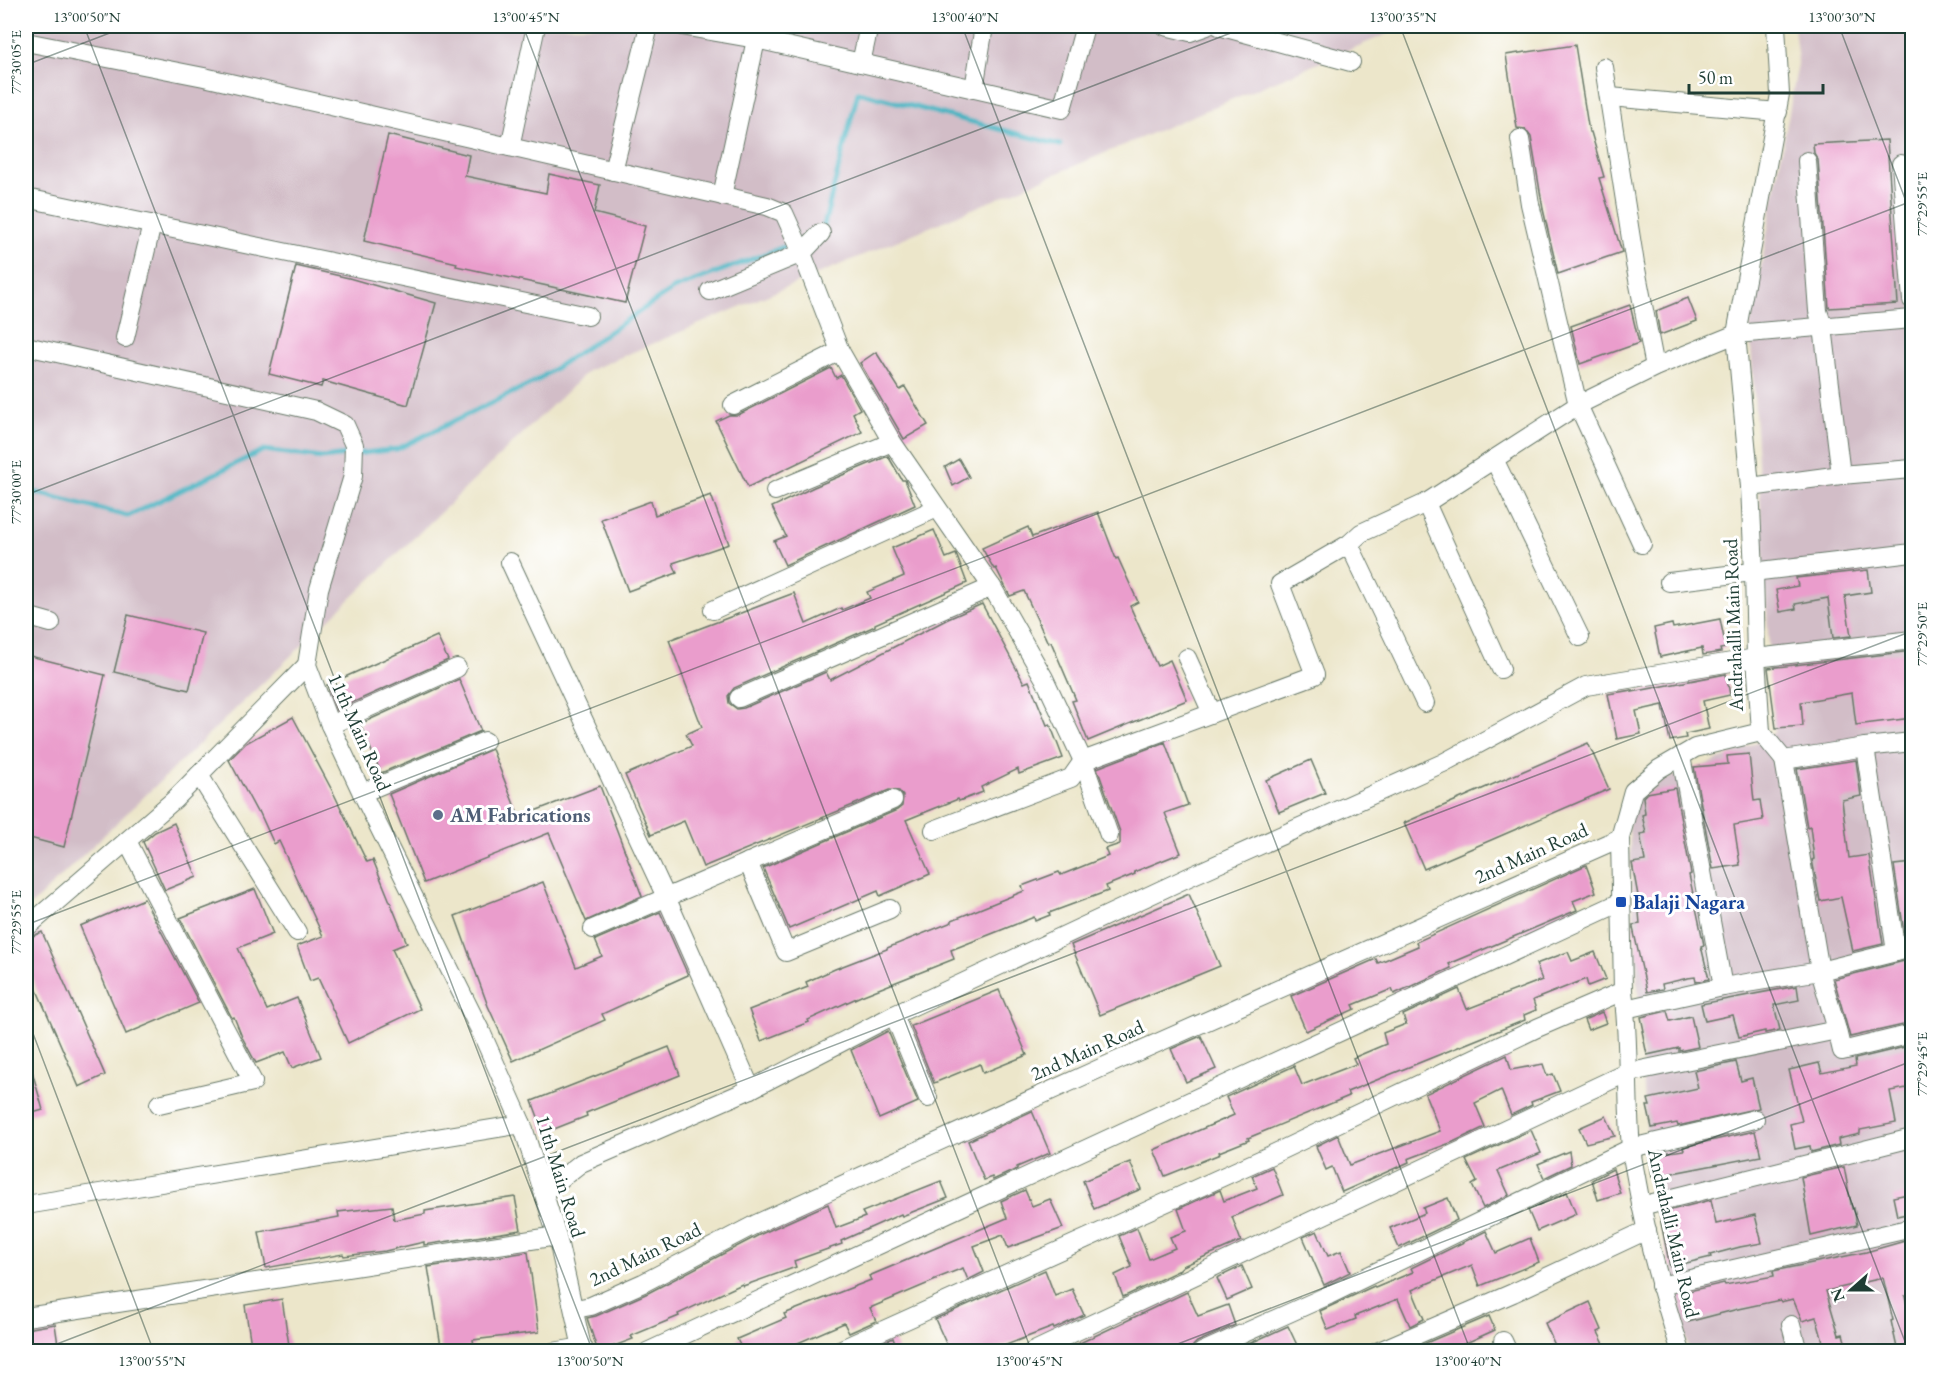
<svg xmlns="http://www.w3.org/2000/svg" width="1938" height="1377" font-family="'EB Garamond',serif">
<style>
.industrial{fill:#d2bdc7}
.lines{fill:none;stroke-linecap:round;stroke-linejoin:round}
.stream{stroke:#44b2c1;stroke-width:5}
.building{fill:#ea9dcc}
.minor-casing{stroke:#677868;stroke-width:20}
.minor{stroke:#fff;stroke-width:18}
.ticks{fill:none;stroke:#1f3d34;stroke-width:1.5;stroke-opacity:0.45}
.service-dot{fill:#5c6f8a;stroke:#fff;stroke-width:2}
.transit-dot{fill:#1a4fb4;stroke:#fff;stroke-width:2}
.labels{text-anchor:middle;dominant-baseline:central;stroke-width:6;stroke-linejoin:round;paint-order:stroke}
.street-label{font-size:20px;fill:#1f3d34;stroke:#fff}
.service-label{font-size:20px;font-weight:bold;fill:#4e5e75;stroke:#fff;text-anchor:start}
.transit-label{font-size:20px;font-weight:bold;fill:#164399;stroke:#fff;text-anchor:start}
.neatline{fill:none;stroke:#1f3d34;stroke-width:2}
.ticks-label{font-size:15px;text-anchor:middle;fill:#1f3d34}
</style>
<rect width="100%" height="100%" fill="#fff"/>
<filter id="ink" filterUnits="userSpaceOnUse"><feTurbulence type="fractalNoise" baseFrequency=".0167" numOctaves="2"/><feDisplacementMap in="SourceGraphic" scale="12" xChannelSelector="R" yChannelSelector="G"/><feConvolveMatrix kernelMatrix="1 2 1 2 8 2 1 2 1" color-interpolation-filters="sRGB"/></filter>
<filter id="wash" filterUnits="userSpaceOnUse"><feTurbulence type="fractalNoise" baseFrequency=".008" numOctaves="4" result="noise"/><feDisplacementMap in="SourceGraphic" scale="24" xChannelSelector="R" yChannelSelector="G"/><feGaussianBlur stdDeviation="1.35" result="paint"/><feColorMatrix in="noise" values="0 0 0 0 0 0 0 0 0 0 0 0 0 0 0 0 0 1.4 0 .05"/><feComposite in="paint" operator="in"/></filter>
<g filter="url(#wash)">
<rect width="100%" height="100%" fill="#ece6ca"/>
<!-- industrial -->
<g class="industrial">
<polygon points="26,26 1406,26 588,371 26,910"/>
<polygon points="1794,26 1912,26 1912,1351 1689,1351 1648,1160 1628,809 1661,781 1726,757 1774,733 1750,327 1798,63"/>
</g>
<g class="lines">
<!-- stream -->
<g class="stream">
<polyline points="823,229 858,92 1060,145"/>
<polyline points="26,490 128,516 264,450 322,458 397,449 536,381 673,289 794,243"/>
</g>
</g>
<g id="blocks">
<!-- building -->
<g class="building">
<polygon points="1575,45 1589,132 1591,132 1604,177 1599,178 1622,252 1558,274 1543,209 1531,137 1525,129 1517,128 1506,55"/>
<polygon points="388,135 469,155 465,176 546,193 549,174 600,185 594,213 645,226 625,303 456,266 457,263 364,241"/>
<polygon points="1887,140 1898,304 1829,308 1818,160 1814,153 1813,144"/>
<polygon points="296,266 349,278 436,303 408,405 323,381 321,387 269,374"/>
<polygon points="1688,298 1697,321 1660,335 1656,311"/>
<polygon points="1630,305 1639,343 1580,364 1571,326"/>
<polygon points="876,352 900,390 905,387 928,425 904,439 860,363"/>
<polygon points="831,368 836,378 841,375 860,409 853,413 862,432 748,487 716,421 729,415 738,415"/>
<polygon points="888,456 902,480 905,480 915,505 785,565 774,541 786,536 772,507 814,487"/>
<polygon points="959,459 969,477 953,486 945,467"/>
<polygon points="711,495 729,544 673,563 677,573 628,591 601,519 651,501 655,515"/>
<polygon points="1098,512 1116,559 1118,558 1138,602 1130,606 1157,666 1170,660 1187,700 1088,741 1072,701 1076,700 1051,642 1048,643 1024,591 1010,596 996,568 994,569 982,548 1028,527 1032,537"/>
<polygon points="934,530 946,558 956,554 967,583 875,624 875,626 734,688 728,696 729,703 737,709 744,708 826,672 830,680 948,619 982,604 1024,683 1029,681 1047,725 1050,724 1063,758 1019,774 1018,769 981,787 983,792 959,801 958,799 906,820 930,874 880,896 878,891 789,929 763,868 897,810 902,806 903,796 899,791 889,790 703,867 684,821 651,835 625,775 692,746 686,734 702,727 669,640 794,593 806,624 841,608 842,610 870,598 867,592 904,576 892,548"/>
<polygon points="1868,570 1871,592 1845,596 1851,636 1833,638 1828,598 1795,604 1796,609 1780,612 1776,590 1798,586 1796,578"/>
<polygon points="128,615 203,633 189,690 114,672"/>
<polygon points="1720,619 1726,648 1720,649 1721,652 1703,655 1702,648 1660,657 1654,628 1672,624 1673,628"/>
<polygon points="437,636 448,660 336,710 327,685"/>
<polygon points="1912,651 1912,718 1856,725 1852,693 1801,702 1803,726 1776,728 1768,668"/>
<polygon points="26,655 105,675 64,847 26,837"/>
<polygon points="1726,674 1730,695 1703,701 1709,729 1685,734 1686,738 1670,741 1663,705 1636,711 1641,734 1617,739 1608,694 1632,690 1632,692"/>
<polygon points="459,679 481,731 381,773 360,724"/>
<polygon points="293,717 334,794 367,862 373,860 407,943 392,949 420,1009 348,1043 318,978 310,981 297,946 323,936 279,841 274,844 259,811 257,812 229,760 246,743"/>
<polygon points="1165,742 1188,805 1165,813 1181,853 1134,872 1135,874 1106,886 1108,891 1049,913 1050,915 1035,921 1034,917 951,950 954,959 861,996 808,1020 809,1022 761,1041 749,1010 808,987 806,982 835,969 887,949 887,948 952,922 952,920 1024,891 1022,886 1059,872 1061,875 1108,856 1105,849 1120,844 1120,832 1097,768"/>
<polygon points="1588,743 1609,789 1424,869 1404,823"/>
<polygon points="492,749 519,817 600,786 642,896 586,921 549,833 424,883 389,794"/>
<polygon points="1749,754 1754,801 1760,800 1763,820 1734,825 1740,865 1713,869 1694,767 1728,764 1727,756"/>
<polygon points="1311,760 1325,793 1279,812 1266,780"/>
<polygon points="1856,760 1861,796 1842,800 1849,858 1869,855 1883,944 1853,951 1841,897 1820,901 1812,860 1814,859 1810,826 1807,827 1797,769"/>
<polygon points="1675,788 1691,874 1689,875 1704,945 1701,946 1709,979 1696,982 1695,977 1688,978 1662,984 1663,989 1647,992 1633,928 1633,925 1640,924 1639,912 1641,912 1632,863 1645,861 1640,834 1646,833 1642,815 1645,814 1643,797 1647,793"/>
<polygon points="174,823 197,877 165,890 143,842 155,832"/>
<polygon points="1912,863 1912,937 1905,938 1894,865"/>
<polygon points="1586,865 1596,892 1573,901 1577,910 1449,964 1451,968 1394,994 1392,989 1353,1005 1355,1009 1306,1031 1291,996 1376,959 1378,963 1418,946 1416,942"/>
<polygon points="543,882 576,967 602,956 595,940 660,912 688,975 602,1014 605,1020 513,1061 488,1006 455,916"/>
<polygon points="255,889 273,934 238,948 267,1010 297,998 321,1057 292,1068 285,1052 256,1063 242,1037 234,1017 232,1018 180,918"/>
<polygon points="1189,894 1220,966 1100,1015 1071,945"/>
<polygon points="144,899 199,1003 126,1034 80,926"/>
<polygon points="42,932 105,1075 79,1087 26,965 26,939"/>
<polygon points="1568,952 1572,961 1595,952 1606,979 1588,986 1586,979 1533,1000 1536,1010 1524,1015 1525,1020 1347,1092 1349,1096 1248,1138 1249,1140 1219,1152 1220,1154 1165,1176 1154,1150 1234,1115 1226,1097 1294,1066 1302,1085 1356,1064 1353,1058 1386,1044 1383,1033 1406,1024 1403,1015 1459,989 1467,1009 1485,1002 1542,980 1536,964"/>
<polygon points="1912,959 1912,1023 1850,1037 1834,979"/>
<polygon points="1797,986 1799,1000 1774,1005 1780,1030 1765,1033 1765,1031 1739,1037 1733,1015 1705,1021 1701,1004"/>
<polygon points="999,990 1027,1055 983,1073 980,1064 934,1083 911,1026"/>
<polygon points="1667,1011 1670,1021 1691,1016 1698,1047 1679,1051 1679,1048 1647,1055 1642,1031 1644,1031 1641,1017"/>
<polygon points="1602,1012 1606,1023 1588,1030 1584,1020"/>
<polygon points="888,1031 918,1102 879,1119 851,1050"/>
<polygon points="1201,1036 1216,1069 1186,1082 1171,1049"/>
<polygon points="1909,1046 1912,1065 1912,1087 1890,1091 1896,1123 1860,1130 1860,1134 1838,1139 1839,1145 1811,1152 1810,1146 1795,1149 1790,1124 1802,1121 1789,1070 1819,1063 1822,1073 1856,1066 1855,1059"/>
<polygon points="669,1047 680,1075 586,1113 587,1116 544,1133 532,1101"/>
<polygon points="1507,1055 1511,1070 1543,1064 1547,1076 1553,1074 1560,1091 1531,1102 1532,1105 1511,1115 1501,1090 1475,1103 1485,1127 1453,1142 1408,1159 1409,1162 1342,1192 1332,1167 1326,1170 1316,1146 1338,1135 1350,1165 1440,1131 1425,1094"/>
<polygon points="1736,1062 1741,1081 1752,1078 1759,1108 1678,1126 1677,1123 1652,1128 1647,1106 1650,1106 1648,1099 1698,1088 1694,1071"/>
<polygon points="26,1064 30,1064 43,1110 26,1115"/>
<polygon points="1032,1111 1050,1153 1017,1167 1017,1169 993,1180 992,1177 984,1180 968,1141"/>
<polygon points="1606,1116 1615,1136 1586,1143 1579,1128"/>
<polygon points="1531,1130 1541,1153 1498,1171 1509,1195 1483,1208 1472,1185 1477,1182 1466,1160"/>
<polygon points="1755,1131 1761,1156 1652,1177 1649,1155 1684,1150 1683,1147"/>
<polygon points="1569,1151 1571,1165 1544,1178 1538,1164"/>
<polygon points="1130,1162 1141,1189 1094,1209 1083,1181"/>
<polygon points="1272,1167 1283,1195 1232,1217 1241,1241 1183,1266 1178,1271 1123,1297 1115,1275 1132,1267 1119,1236 1137,1228 1149,1259 1175,1248 1170,1237 1186,1231 1178,1209 1220,1190 1224,1201 1257,1188 1252,1176"/>
<polygon points="1844,1167 1852,1209 1854,1208 1857,1225 1811,1236 1801,1177"/>
<polygon points="1613,1169 1620,1193 1598,1200 1592,1180"/>
<polygon points="941,1181 948,1198 902,1216 901,1214 841,1241 842,1244 794,1261 796,1267 743,1286 742,1284 678,1314 679,1316 631,1336 633,1339 598,1352 587,1318 596,1316 648,1293 761,1234 828,1204 836,1228 865,1217 862,1212"/>
<polygon points="1025,1190 1032,1206 1050,1199 1063,1228 1008,1248 1003,1235 974,1246 984,1272 968,1280 963,1268 935,1279 936,1280 870,1308 876,1321 849,1333 844,1323 777,1352 743,1352 737,1339 786,1318 784,1314 871,1280 869,1276 1007,1218 1001,1201"/>
<polygon points="1567,1192 1576,1214 1537,1231 1528,1210"/>
<polygon points="1908,1194 1911,1213 1897,1216 1893,1197"/>
<polygon points="515,1197 521,1230 424,1245 424,1242 385,1251 344,1256 343,1254 266,1268 259,1232 339,1217 338,1212 392,1206 394,1220 425,1214 425,1211"/>
<polygon points="1448,1198 1457,1220 1399,1248 1390,1228 1425,1213 1423,1208"/>
<polygon points="1711,1200 1716,1224 1755,1215 1762,1243 1740,1247 1710,1255 1711,1257 1670,1267 1659,1213"/>
<polygon points="1317,1231 1328,1256 1341,1251 1350,1272 1324,1285 1303,1237"/>
<polygon points="1486,1231 1496,1253 1530,1238 1539,1262 1480,1286 1472,1265 1412,1290 1424,1319 1410,1326 1398,1299 1355,1316 1356,1319 1328,1330 1320,1311 1374,1286 1375,1288 1413,1272 1411,1268"/>
<polygon points="1912,1239 1912,1294 1905,1296 1912,1328 1912,1344 1897,1348 1891,1321 1893,1320 1883,1278 1826,1291 1839,1335 1843,1334 1848,1352 1826,1352 1816,1317 1802,1321 1793,1299 1781,1302 1780,1300 1738,1309 1688,1322 1680,1293 1724,1283 1725,1285 1774,1276 1773,1271 1866,1252"/>
<polygon points="528,1252 539,1332 473,1340 474,1346 442,1352 428,1267"/>
<polygon points="1242,1266 1252,1289 1227,1300 1217,1278"/>
<polygon points="1045,1270 1055,1296 1072,1289 1084,1315 1054,1329 1053,1327 988,1352 950,1352 935,1319"/>
<polygon points="1187,1292 1198,1316 1228,1305 1235,1325 1197,1342 1193,1346 1191,1352 1061,1352"/>
<polygon points="282,1299 290,1352 252,1352 245,1305"/>
<polygon points="1590,1302 1602,1330 1598,1332 1608,1352 1558,1352 1545,1323"/>
<polygon points="1489,1316 1495,1330 1446,1352 1413,1352 1412,1349"/>
<polygon points="55,1324 59,1352 26,1352 26,1329"/>
<polygon points="1288,1326 1297,1345 1292,1347 1294,1352 1231,1352"/>
<polygon points="893,1338 898,1352 863,1352"/>
</g>
</g>
</g>
<g filter="url(#ink)">
<use href="#blocks" fill-opacity="0" stroke="#677868" stroke-width="1.5"/>
<g class="lines">
<defs>
<g id="minor">
<polyline points="682,26 756,39 1062,109 1085,26"/>
<polyline points="1165,26 1190,32 1207,26"/>
<polyline points="1219,26 1351,62"/>
<polyline points="26,42 204,77 767,206 784,213 802,253 710,291"/>
<polyline points="861,63 869,26"/>
<polyline points="1604,67 1635,264 1655,367"/>
<polyline points="974,89 984,26"/>
<polyline points="1610,97 1778,112"/>
<polyline points="510,147 536,26"/>
<polyline points="1807,161 1818,311 1823,327 1841,475"/>
<polyline points="1901,164 1912,300"/>
<polyline points="613,171 649,26"/>
<polyline points="722,196 759,26"/>
<polyline points="26,198 588,316"/>
<polyline points="821,233 802,253 840,351 892,442 992,587 1044,678 1083,761 1109,835"/>
<polyline points="125,338 152,224"/>
<polyline points="26,346 316,411 345,425 354,445 353,476 319,589 307,665 330,725 362,793 482,1034 522,1124 557,1236 583,1352"/>
<polyline points="733,405 840,351"/>
<polyline points="1494,459 1580,637"/>
<polyline points="1750,487 1841,475 1912,469"/>
<polyline points="775,491 892,442"/>
<polyline points="1426,503 1501,669"/>
<polyline points="1349,544 1425,703"/>
<polyline points="1642,544 1578,405 1655,367 1736,334 1912,319"/>
<polyline points="510,562 666,897 751,1089"/>
<polyline points="1669,582 1912,553"/>
<polyline points="713,610 937,508"/>
<polyline points="26,616 51,623"/>
<polyline points="1187,658 1212,713"/>
<polyline points="739,698 992,587"/>
<polyline points="330,725 457,668"/>
<polyline points="1761,732 1784,760 1865,747 1912,742"/>
<polyline points="1865,747 1896,952"/>
<polyline points="1681,756 1723,987"/>
<polyline points="1784,760 1820,971 1837,1030"/>
<polyline points="199,775 297,932"/>
<polyline points="362,793 485,741"/>
<polyline points="934,830 1071,778 1083,761 1315,675 1280,584 1349,544 1361,533 1426,503 1578,405 1530,204 1520,139"/>
<polyline points="127,841 253,1082 159,1104"/>
<polyline points="748,862 786,952 890,909"/>
<polyline points="26,928 174,800 307,665"/>
<polyline points="593,929 893,800"/>
<polyline points="1625,1009 1723,987 1820,971 1912,948"/>
<polyline points="894,1015 928,1098"/>
<polyline points="544,1192 581,1163 751,1089 894,1015 1191,876 1443,763 1586,686 1756,658 1912,640"/>
<polyline points="26,1205 522,1124"/>
<polyline points="1641,1206 1912,1138"/>
<polyline points="1660,1286 1912,1228"/>
<polyline points="575,1309 591,1306 643,1283 756,1224 1103,1067 1620,838"/>
<polyline points="26,1317 557,1236"/>
<polyline points="1791,1325 1798,1352"/>
<polyline points="1503,1341 1508,1352"/>
<polyline points="553,1352 583,1347"/>
<polyline points="647,1352 1621,902"/>
<polyline points="835,1352 1271,1155 1537,1028 1623,991"/>
<polyline points="1032,1352 1626,1073 1837,1030 1842,1051 1912,1034"/>
<polyline points="1202,1352 1329,1295 1631,1148 1755,1119"/>
<polyline points="1377,1352 1513,1293 1647,1230"/>
<path d="M1681 1352C1663 1296 1647 1240 1637 1183 1635 1171 1632 1159 1631 1147 1626 1095 1630 1042 1623 991L1620 838 1633 791 1659 769 1695 748 1761 732 1756 658 1754 571 1750 487 1736 334 1780 94 1776 26"/>
</g>
</defs>
<!-- minor casing -->
<use href="#minor" class="minor-casing"/>
<!-- minor -->
<use href="#minor" class="minor"/>
</g>
</g>
<!-- ticks -->
<path class="ticks" d="M84 26 593 1352M523 26 1032 1352M962 26 1471 1352M1400 26 1909 1352M1839 26 1912 217M26 65 128 26M26 495 1249 26M26 925 1912 201M26 1015 154 1352M36 1352 1912 631M1157 1352 1912 1061"/>
<!-- markers -->
<circle class="service-dot" cx="438" cy="815" r="6"/>
<rect class="transit-dot" x="1615" y="896" width="12" height="12" rx="3"/>
<g class="labels">
<!-- street labels -->
<g class="street-label">
<text transform="translate(1733 625) rotate(-92)">Andrahalli Main Road</text>
<text transform="translate(360 732) rotate(66)">11th Main Road</text>
<text transform="translate(1531 853) rotate(-24)">2nd Main Road</text>
<text transform="translate(1087 1050) rotate(-24)">2nd Main Road</text>
<text transform="translate(561 1176) rotate(73)">11th Main Road</text>
<text transform="translate(1674 1233) rotate(77)">Andrahalli Main Road</text>
<text transform="translate(645 1254) rotate(-26)">2nd Main Road</text>
</g>
<!-- service labels -->
<g class="service-label">
<text x="450" y="815">AM Fabrications</text>
</g>
<!-- transit labels -->
<g class="transit-label">
<text x="1633" y="902">Balaji Nagara</text>
</g>
</g>
<!-- margin -->
<rect width="1938" height="1377" fill="none" stroke="#fff" stroke-width="66"/>
<!-- north arrow -->
<g transform="translate(1851 1290) rotate(249)" stroke="#ffffff" stroke-width="4.5" paint-order="stroke">
<path d="M0-4.5L10 22L0 15L-10 22Z" fill="#1f3d34"/>
<text y="-9" font-size="16" font-weight="bold" text-anchor="middle" fill="#1f3d34">N</text>
</g>
<!-- scale -->
<path d="M1689 84v9h134v-9" fill="none" stroke="#1f3d34" stroke-width="3"/>
<text x="1698" y="84" font-size="18" fill="#1f3d34" stroke="#ffffff" stroke-width="4.5" paint-order="stroke">50 m</text>
<rect x="33" y="33" width="1872" height="1311" class="neatline"/>
<g class="ticks-label">
<text x="87" y="22">13°00'50"N</text>
<text x="526" y="22">13°00'45"N</text>
<text x="965" y="22">13°00'40"N</text>
<text x="1403" y="22">13°00'35"N</text>
<text x="1842" y="22">13°00'30"N</text>
<text transform="translate(16 62) rotate(-90)" y="5">77°30'05"E</text>
<text transform="translate(1922 204) rotate(-90)" y="5">77°29'55"E</text>
<text transform="translate(16 492) rotate(-90)" y="5">77°30'00"E</text>
<text transform="translate(1922 634) rotate(-90)" y="5">77°29'50"E</text>
<text transform="translate(16 922) rotate(-90)" y="5">77°29'55"E</text>
<text transform="translate(1922 1064) rotate(-90)" y="5">77°29'45"E</text>
<text x="152" y="1366">13°00'55"N</text>
<text x="590" y="1366">13°00'50"N</text>
<text x="1029" y="1366">13°00'45"N</text>
<text x="1468" y="1366">13°00'40"N</text>
</g>
</svg>
